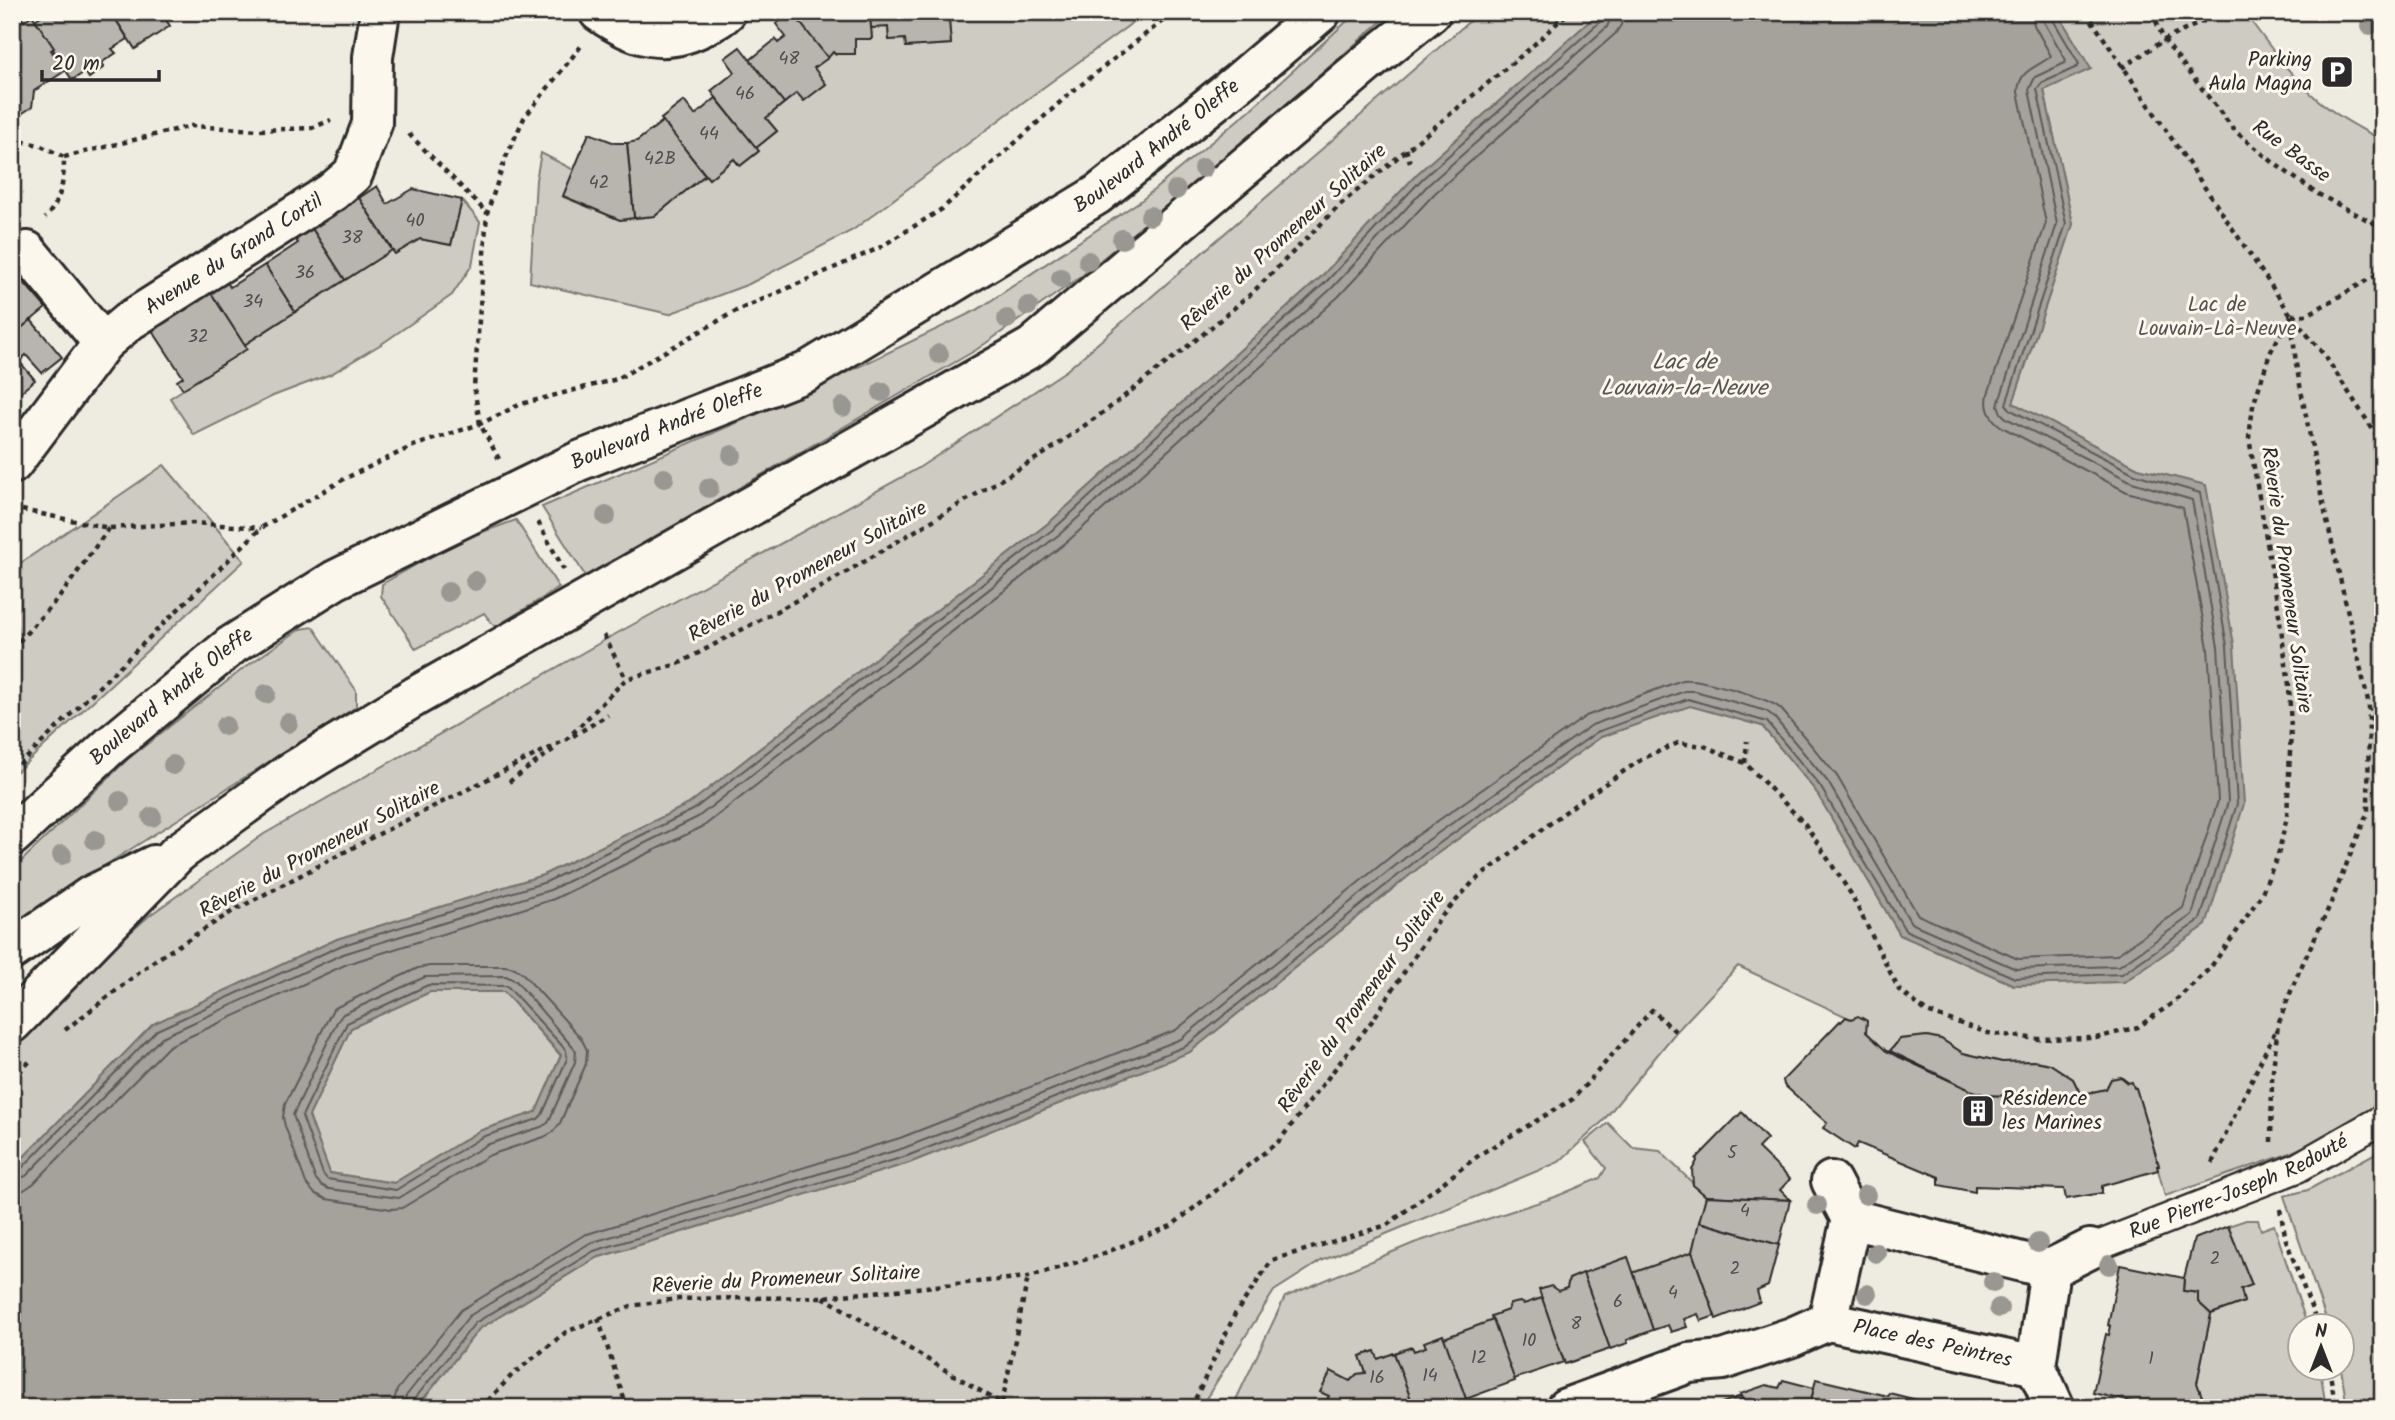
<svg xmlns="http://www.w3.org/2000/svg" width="2395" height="1420" font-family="Kalam,sans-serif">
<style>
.green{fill:#cecbc2;stroke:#7c7b76;stroke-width:2}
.water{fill:#a4a29a;stroke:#74726e;stroke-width:2;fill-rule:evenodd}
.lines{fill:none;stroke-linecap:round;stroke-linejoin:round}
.shore{stroke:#5b5b57;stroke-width:2}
.building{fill:#b8b5ae;stroke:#2b2b2b;stroke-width:2}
.pedestrian-casing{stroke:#2b2b2b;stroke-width:33}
.minor-casing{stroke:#2b2b2b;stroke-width:44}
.secondary-casing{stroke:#2b2b2b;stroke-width:44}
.trunk-casing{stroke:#2b2b2b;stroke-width:44}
.path{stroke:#2b2b2b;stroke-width:4.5;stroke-dasharray:5 5;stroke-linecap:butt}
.pedestrian{stroke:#fbf7ec;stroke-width:28}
.minor{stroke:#fbf7ec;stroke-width:38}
.secondary{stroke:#fbf7ec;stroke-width:38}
.trunk{stroke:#fbf7ec;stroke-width:38}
.tree{fill:#999791}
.labels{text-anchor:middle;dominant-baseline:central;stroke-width:6;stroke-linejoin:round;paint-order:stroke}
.number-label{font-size:18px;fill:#4e4e4c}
.poi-label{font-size:21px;fill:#2b2b2b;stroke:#fbf7ec;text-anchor:end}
.street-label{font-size:21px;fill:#2b2b2b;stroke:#fbf7ec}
.park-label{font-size:21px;fill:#545351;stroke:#fbf7ec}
.water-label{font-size:23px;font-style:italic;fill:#555552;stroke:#fbf7ec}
</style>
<rect width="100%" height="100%" fill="#eeebe0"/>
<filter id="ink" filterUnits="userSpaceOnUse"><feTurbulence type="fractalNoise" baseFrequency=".0143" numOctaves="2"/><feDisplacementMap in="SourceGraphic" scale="14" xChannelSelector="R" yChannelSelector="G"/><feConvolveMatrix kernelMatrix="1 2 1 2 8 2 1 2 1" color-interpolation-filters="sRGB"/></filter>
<g filter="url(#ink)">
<!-- green -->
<g class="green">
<polygon points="960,12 1143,12 1128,26 1022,103 853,230 749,284 669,314 530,282 536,180 541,153 574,170 563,197 620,220 655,216 705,175 709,179 734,159 740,166 758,152 756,148 777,131 766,118 797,93 804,100 826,84 814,68 833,52 835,54 854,54 855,39 872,39 871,28 888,27 889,40 905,39 907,47 951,44 949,20 961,19"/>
<polygon points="1357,12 1392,12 1235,149 1079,278 976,350 586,577 542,507 783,403 977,310 1143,199 1251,109"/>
<polygon points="1480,12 1600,12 1417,174 1321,277 1051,521 689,804 543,875 337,939 153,1024 12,1169 12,1038 150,915 264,834 612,636 917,469 1067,370"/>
<path d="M2057 12H2244C2267 42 2289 75 2318 100 2337 116 2360 129 2383 140V1103L2338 1132 2285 1155 2165 1196 2157 1166 2159 1165 2136 1088 2121 1077 2111 1079 2106 1089 2081 1095 2073 1079 2050 1064 2035 1061 2002 1062 1963 1053 1941 1039 1927 1036 1900 1039 1890 1051H1886L1866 1032 1867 1021C1861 1016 1858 1016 1851 1019L1738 966 1676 1032 1603 1121 1559 1162 1321 1261 1274 1291 1200 1408H417L479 1329 596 1258 909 1163 1190 1052 1431 858 1601 737 1690 705 1762 726 1815 790 1900 935 2014 985 2124 981 2206 925 2205 485 2138 468 2013 403 2073 224 2044 90 2090 68Z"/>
<polygon points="462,200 480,222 472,265 452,295 383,343 331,374 273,396 194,435 170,398 246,349 244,345 392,250 395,254 420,239 451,245"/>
<polygon points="164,465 244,561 12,776 12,569"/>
<polygon points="516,520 559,588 495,627 484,613 416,649 381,596 382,584 458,541"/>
<polygon points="313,627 356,690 356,707 28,914 12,927 12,870 128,759 244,668 300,629"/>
<polygon points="430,992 504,992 561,1056 536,1112 479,1131 394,1183 330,1173 309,1116 351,1028"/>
<polygon points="1608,1123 1633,1148 1660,1151 1706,1196 1692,1252 1632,1273 1627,1257 1569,1279 1567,1288 1524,1304 1520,1302 1510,1304 1508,1310 1491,1316 1493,1320 1444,1338 1443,1335 1426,1347 1414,1351 1411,1347 1378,1359 1374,1351 1360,1356 1366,1373 1357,1374 1350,1381 1331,1372 1329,1396 1323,1408 1232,1408 1285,1297 1414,1243 1555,1197 1600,1178 1606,1168 1585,1142"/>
<polygon points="2383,1149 2383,1408 2347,1408 2341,1368 2342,1368 2342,1326 2328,1325 2284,1196 2308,1190"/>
<polygon points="2246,1220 2258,1220 2261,1230 2274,1225 2307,1325 2300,1326 2300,1368 2320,1368 2326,1408 2215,1408 2212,1402 2205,1405 2197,1383 2211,1314 2244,1302 2241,1289 2252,1285 2228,1226"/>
</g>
<!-- water -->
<path class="water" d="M1600 12H2057L2091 69 2044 90 2073 224 2013 403 2138 468 2206 485 2234 645 2244 804 2206 925 2124 982 2014 985 1900 935 1815 790 1762 726 1690 706 1601 737 1431 858 1190 1052 909 1163 596 1258 479 1329 416 1408H12V1169L153 1024 337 939 543 875 689 804 1051 521 1321 277 1417 174ZM430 992H504L561 1055 536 1112 479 1131 394 1183 330 1173 309 1116 351 1028Z"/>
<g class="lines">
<!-- shore -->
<g class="shore">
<polygon points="430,966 505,966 515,968 523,974 581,1038 587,1050 586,1064 560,1123 553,1132 544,1137 490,1155 402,1208 391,1209 326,1199 314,1193 306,1183 285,1126 283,1117 285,1104 333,1009 418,968"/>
<polygon points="506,976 516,981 576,1051 575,1062 548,1123 541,1127 486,1145 399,1198 329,1189 321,1185 315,1178 293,1115 337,1022 343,1014 425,977"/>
<polygon points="428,985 507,986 566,1050 567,1059 542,1115 538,1119 482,1137 396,1190 327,1179 323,1174 302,1116 347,1023"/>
<polyline points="12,1172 20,1170 157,1030 340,946 546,882 693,810 1056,527 1326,282 1422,179 1601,21 1604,12"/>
<polyline points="12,1181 26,1176 162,1037 343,954 550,890 698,817 1061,533 1332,288 1428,185 1607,27 1613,12"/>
<polyline points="12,1191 24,1190 33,1184 169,1046 347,964 554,899 704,826 1068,541 1339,296 1435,193 1615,34 1621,25 1623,12"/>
<path d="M392 1408 397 1390 461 1310 584 1235 900 1138 1176 1030 1415 837 1586 716 1682 680C1698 677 1769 698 1781 709L1837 776 1918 915 2018 959 2116 955 2183 908 2218 801 2208 648 2183 508 2127 492 2002 427C1990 419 1985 408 1988 394L2046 223 2018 92C2019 69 2037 68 2051 56L2034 25 2032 12"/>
<polyline points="403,1408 406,1396 469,1316 590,1243 904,1148 1181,1039 1421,845 1592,725 1685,691 1695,691 1766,711 1773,716 1828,782 1911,923 2016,969 2119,966 2192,915 2228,802 2218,647 2192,500 2132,482 2006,418 2001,413 1998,405 2057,224 2029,90 2035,77 2065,63 2066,60 2044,22 2042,12"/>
<polyline points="412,1408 413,1401 475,1323 594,1251 907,1156 1186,1046 1427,852 1597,732 1688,699 1767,722 1820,786 1905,930 2015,978 2122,974 2200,920 2237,804 2227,646 2200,493 2135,474 2011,410 2006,404 2066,224 2037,89 2042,83 2077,67 2079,64 2052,18 2051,12"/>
</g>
</g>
<!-- building -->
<g class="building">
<polygon points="47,12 111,12 128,39 112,49 116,53 101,63 104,67 89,78 85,72 72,80 35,20"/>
<polygon points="111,12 161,12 170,26 135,49"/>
<polygon points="792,12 828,58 814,68 826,84 804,101 797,93 784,103 750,60 776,39 778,43 786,37 776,24"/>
<polygon points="792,12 870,12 872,39 855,39 855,54 835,54 833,52 828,58"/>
<polygon points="870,12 960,12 961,19 949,20 951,44 906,47 905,39 889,40 888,27 871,28"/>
<polygon points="20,15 24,21 32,15 54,48 51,50 65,71 34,91 32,107 12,120 12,21"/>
<polygon points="740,47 784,103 766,118 777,131 756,148 711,91 735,72 725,58"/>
<polygon points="716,98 759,151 740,166 734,159 709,179 661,119 684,101 695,115"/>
<polygon points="663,121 705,175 655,216 634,218 627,143 637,141"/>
<polygon points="589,133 615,143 627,143 634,218 620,220 563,196"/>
<polygon points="377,186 387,204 413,189 462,200 451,245 420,239 395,254 359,198"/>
<polygon points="359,198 392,250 345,280 311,227"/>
<polygon points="311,227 345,280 295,312 265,265 298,243 294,237"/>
<polygon points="265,265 295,312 244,345 211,293 227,282 230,287"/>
<polygon points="20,278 46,308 12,336 12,279"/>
<polygon points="211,293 247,349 183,389 177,381 183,377 152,330"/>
<polygon points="31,320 62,357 42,373 26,355 19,361 12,353 12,336"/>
<polygon points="12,353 35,380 15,397 12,394"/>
<polygon points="1858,1016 1867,1021 1866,1032 1886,1051 1970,1090 1987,1095 2064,1098 2106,1089 2111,1079 2121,1077 2128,1083 2132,1082 2134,1088 2136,1088 2159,1166 2157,1166 2158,1170 2102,1186 2102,1193 2066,1199 2064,1189 1975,1186 1975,1192 1939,1185 1939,1177 1858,1143 1855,1149 1823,1128 1827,1123 1784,1085 1783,1080 1840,1021 1841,1022 1846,1017 1851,1019"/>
<polygon points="1927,1036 1941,1039 1963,1053 2002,1062 2035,1061 2050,1064 2073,1079 2081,1095 2064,1098 1987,1095 1970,1090 1890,1051 1900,1039"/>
<polygon points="1742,1112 1767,1139 1758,1148 1790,1179 1780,1190 1790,1200 1706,1196 1693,1185 1692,1170 1697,1161 1696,1159"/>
<polygon points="1706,1196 1790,1200 1779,1245 1699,1222"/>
<polygon points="1699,1222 1779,1245 1768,1286 1757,1291 1760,1302 1716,1319 1692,1252"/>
<polygon points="2228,1226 2252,1285 2241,1289 2244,1302 2211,1314 2198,1302 2198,1293 2183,1291 2184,1278 2194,1239"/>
<polygon points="1692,1252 1715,1316 1701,1321 1698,1314 1684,1319 1687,1327 1671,1332 1668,1325 1653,1330 1632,1273"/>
<polygon points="1628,1257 1653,1330 1627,1340 1628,1343 1610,1349 1583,1273"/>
<polygon points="2120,1265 2184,1278 2183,1291 2198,1293 2198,1302 2211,1314 2197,1383 2205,1405 2196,1408 2147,1408 2146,1405 2093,1393 2106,1334 2109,1335 2111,1326 2108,1325"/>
<polygon points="1583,1273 1610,1349 1565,1364 1539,1290 1551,1286 1558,1291 1567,1288 1569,1279"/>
<polygon points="1542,1298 1564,1362 1514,1379 1491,1316 1508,1310 1510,1304 1520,1302 1524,1304"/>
<polygon points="1493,1320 1515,1381 1466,1399 1444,1338"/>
<polygon points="1443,1335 1466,1399 1440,1408 1414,1408 1394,1353 1412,1347 1414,1351 1426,1347 1424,1342"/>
<polygon points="1375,1351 1378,1359 1394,1353 1414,1408 1323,1408 1329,1396 1320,1392 1331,1371 1350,1381 1357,1374 1366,1373 1360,1356"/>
<polygon points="1816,1379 1888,1396 1889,1393 1929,1403 1928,1406 1936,1408 1809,1408"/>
<polygon points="1783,1380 1814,1388 1809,1408 1745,1408 1740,1394 1766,1385 1779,1388"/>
<polygon points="1741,1396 1745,1408 1708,1408"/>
</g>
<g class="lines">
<defs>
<g id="pedestrian">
<path id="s1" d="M2090 1249 2297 1168 2383 1119"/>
</g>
<g id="minor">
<path d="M599 12C636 38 666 47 707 24 714 21 720 18 726 12"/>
<polyline points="27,251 103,343"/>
<path id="s2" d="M12 464 103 343 129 321 332 192 353 174 372 124 373 57 380 12"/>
<polyline points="1851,1219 2050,1269"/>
<path id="s3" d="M1828 1321 2036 1366 2055 1408"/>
<polyline points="2036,1366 2050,1269 2090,1249"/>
<polyline points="1566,1408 1689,1363 1723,1360 1792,1337 1828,1321 1851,1219 1831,1181"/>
</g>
<g id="secondary">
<path id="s4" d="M12 836 110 746 232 645 335 580 579 461 806 372 1097 195 1239 82 1321 12"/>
<polyline points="178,853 288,774 416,696 1032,347 1366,64 1431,12"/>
</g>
<g id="trunk">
<polyline points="12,950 92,895 154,865"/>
<polyline points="12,1023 178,853"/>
</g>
</defs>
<!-- pedestrian casing -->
<use href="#pedestrian" class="pedestrian-casing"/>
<!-- minor casing -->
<use href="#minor" class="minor-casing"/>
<!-- secondary casing -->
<use href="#secondary" class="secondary-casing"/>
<!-- trunk casing -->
<use href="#trunk" class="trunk-casing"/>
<!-- path -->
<g class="path">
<polyline points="1550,12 1558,21"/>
<polyline points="2086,12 2291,315 2325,356 2383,445"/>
<polyline points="2152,12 2164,40 2235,131 2275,164 2318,194 2383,228"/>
<polyline points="2122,68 2164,40 2206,20 2217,12"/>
<polyline points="409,134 487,213"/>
<path d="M12 139 39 145 64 157C64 180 62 200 45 218"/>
<polyline points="1406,149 1410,162"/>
<polyline points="64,157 191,126 259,130 312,128 331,120"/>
<polyline points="2292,315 2307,315 2383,271"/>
<polyline points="499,459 480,424 474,387 487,213 506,157 524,118 581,46"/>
<polyline points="12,508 109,528 193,523 261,528"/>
<polyline points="538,522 564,570"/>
<polyline points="604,635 626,679"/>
<polyline points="12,649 61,595 109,528"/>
<polyline points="573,736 608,715"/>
<polyline points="1745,763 1747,741"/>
<polyline points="12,772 261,528 346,478 413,446 480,424 521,404 617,379 734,312 879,248 942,209 1068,95 1165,19 1168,12"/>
<polyline points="509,782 557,747"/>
<polyline points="65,1030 154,961 233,911 373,837 567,739 626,679 678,664 823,586 1047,452 1108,409 1202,335 1252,293 1342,203 1527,51 1569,12"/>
<polyline points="12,1080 32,1059"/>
<polyline points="2271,1142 2272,1080 2278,1024 2297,976 2330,905 2368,811 2369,705 2322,499 2296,364 2291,316"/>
<polyline points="2212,1163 2276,1029"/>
<polyline points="2280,1209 2286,1240 2318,1326"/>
<polyline points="823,1297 1009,1408"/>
<polyline points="598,1318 627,1408"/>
<polyline points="2329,1368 2336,1408"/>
<polyline points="1002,1403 1028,1277"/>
<polyline points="481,1408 512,1375 566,1332 631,1306 676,1299 823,1297 1028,1277 1097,1256 1171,1226 1279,1141 1372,1021 1440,918 1473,882 1585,797 1644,758 1678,743 1704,746 1745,763 1805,824 1851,894 1899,990 1927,1012 1988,1033 2038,1039 2096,1038 2138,1027 2174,1002 2210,968 2235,934 2261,895 2278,855 2287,817 2291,730 2289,685 2278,607 2249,438 2253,406 2270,353 2291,315"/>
<polyline points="1191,1408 1235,1314 1272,1260 1387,1225 1482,1153 1573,1099 1652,1010 1676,1032"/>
</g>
<!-- pedestrian -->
<use href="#pedestrian" class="pedestrian"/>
<!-- minor -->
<use href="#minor" class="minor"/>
<!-- secondary -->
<use href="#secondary" class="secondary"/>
<!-- trunk -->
<use href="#trunk" class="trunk"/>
</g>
<!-- trees -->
<g class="tree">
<circle cx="2370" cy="25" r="10"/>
<circle cx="1203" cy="168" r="10"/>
<circle cx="1176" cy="190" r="10"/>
<circle cx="1150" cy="216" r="10"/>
<circle cx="1122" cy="239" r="10"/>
<circle cx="1088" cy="261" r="10"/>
<circle cx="1061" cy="278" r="10"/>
<circle cx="1028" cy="306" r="10"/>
<circle cx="1007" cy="319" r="10"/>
<circle cx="939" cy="354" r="10"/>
<circle cx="882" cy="392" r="10"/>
<circle cx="843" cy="407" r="10"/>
<circle cx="732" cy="455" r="10"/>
<circle cx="664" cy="478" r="10"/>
<circle cx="709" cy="488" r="10"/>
<circle cx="606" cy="516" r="10"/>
<circle cx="475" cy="581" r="10"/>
<circle cx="448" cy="592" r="10"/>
<circle cx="266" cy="694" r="10"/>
<circle cx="288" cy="723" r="10"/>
<circle cx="225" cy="726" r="10"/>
<circle cx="173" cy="765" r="10"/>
<circle cx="120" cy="801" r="10"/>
<circle cx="152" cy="817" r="10"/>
<circle cx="95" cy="840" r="10"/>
<circle cx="62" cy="855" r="10"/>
<circle cx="1866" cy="1195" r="10"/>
<circle cx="1817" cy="1205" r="10"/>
<circle cx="2038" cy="1243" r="10"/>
<circle cx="1876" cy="1253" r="10"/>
<circle cx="2109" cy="1265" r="10"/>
<circle cx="1993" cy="1282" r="10"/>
<circle cx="1867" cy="1294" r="10"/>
<circle cx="1999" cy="1308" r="10"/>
</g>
</g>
<!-- icons -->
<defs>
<symbol id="parking-square" viewBox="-11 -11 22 22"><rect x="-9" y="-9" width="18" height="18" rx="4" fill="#2b2b2b" stroke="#fbf7ec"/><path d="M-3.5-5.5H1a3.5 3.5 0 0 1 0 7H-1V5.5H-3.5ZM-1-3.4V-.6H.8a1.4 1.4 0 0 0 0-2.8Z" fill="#fff"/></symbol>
<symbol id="building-square" viewBox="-11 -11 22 22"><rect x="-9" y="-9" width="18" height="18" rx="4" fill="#2b2b2b" stroke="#fbf7ec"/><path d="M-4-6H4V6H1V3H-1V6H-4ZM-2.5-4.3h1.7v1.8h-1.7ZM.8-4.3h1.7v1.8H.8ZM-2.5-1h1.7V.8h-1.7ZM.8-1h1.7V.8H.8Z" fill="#fff"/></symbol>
</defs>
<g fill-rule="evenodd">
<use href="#parking-square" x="2318" y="53" width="38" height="38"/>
<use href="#building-square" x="1959" y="1092" width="38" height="38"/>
</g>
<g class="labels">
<!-- number labels -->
<g class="number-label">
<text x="789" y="59">48</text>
<text x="745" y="94">46</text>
<text x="709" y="134">44</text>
<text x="660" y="159">42B</text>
<text x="599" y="183">42</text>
<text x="415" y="221">40</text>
<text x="352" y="238">38</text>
<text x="305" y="273">36</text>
<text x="253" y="302">34</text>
<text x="198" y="337">32</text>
<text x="1732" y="1153">5</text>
<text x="1745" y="1211">4</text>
<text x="2215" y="1259">2</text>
<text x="1735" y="1269">2</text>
<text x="1673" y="1293">4</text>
<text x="1618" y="1302">6</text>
<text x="1576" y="1324">8</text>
<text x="1529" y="1341">10</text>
<text x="1479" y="1358">12</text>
<text x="2151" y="1359">1</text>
<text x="1430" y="1376">14</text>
<text x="1377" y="1378">16</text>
</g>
<!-- poi labels -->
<g class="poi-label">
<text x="2312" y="60">Parking<tspan x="2312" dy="24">Aula Magna</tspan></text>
<text x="2002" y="1099" text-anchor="start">Résidence<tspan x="2002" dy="24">les Marines</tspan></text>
</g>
<!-- street labels -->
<g class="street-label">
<text stroke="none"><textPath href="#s4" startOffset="1346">Boulevard André Oleffe</textPath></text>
<text transform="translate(2291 152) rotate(36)">Rue Basse</text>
<text transform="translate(1284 238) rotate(-42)">Rêverie du Promeneur Solitaire</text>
<text stroke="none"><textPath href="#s2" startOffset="310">Avenue du Grand Cortil</textPath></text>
<text stroke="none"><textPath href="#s4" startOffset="779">Boulevard André Oleffe</textPath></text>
<text transform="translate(808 572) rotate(-29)">Rêverie du Promeneur Solitaire</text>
<text transform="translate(2286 580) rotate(82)">Rêverie du Promeneur Solitaire</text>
<text stroke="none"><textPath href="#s4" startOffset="212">Boulevard André Oleffe</textPath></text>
<text transform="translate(320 850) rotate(-28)">Rêverie du Promeneur Solitaire</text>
<text transform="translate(1362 1002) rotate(-54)">Rêverie du Promeneur Solitaire</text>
<text stroke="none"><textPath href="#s1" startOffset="161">Rue Pierre-Joseph Redouté</textPath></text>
<text transform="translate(786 1280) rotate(-3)">Rêverie du Promeneur Solitaire</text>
<text stroke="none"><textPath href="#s3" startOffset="107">Place des Peintres</textPath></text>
</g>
<!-- park labels -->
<g class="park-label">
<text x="2217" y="305">Lac de<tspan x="2217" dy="24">Louvain-Là-Neuve</tspan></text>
</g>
<!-- water labels -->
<g class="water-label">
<text x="1684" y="363">Lac de<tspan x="1684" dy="26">Louvain-la-Neuve</tspan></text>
</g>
</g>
<!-- margin -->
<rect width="2395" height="1420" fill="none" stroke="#fbf7ec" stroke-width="42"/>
<rect x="21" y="21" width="2353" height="1378" fill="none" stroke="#2b2b2b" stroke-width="2.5" filter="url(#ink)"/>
<!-- north arrow -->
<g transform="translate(2321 1347)"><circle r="33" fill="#fbf7ec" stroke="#a8a59f" stroke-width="2"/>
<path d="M0-5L12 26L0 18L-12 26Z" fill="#2b2b2b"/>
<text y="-10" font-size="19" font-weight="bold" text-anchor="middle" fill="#2b2b2b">N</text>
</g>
<!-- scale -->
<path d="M42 70v10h117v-10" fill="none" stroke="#2b2b2b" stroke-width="3.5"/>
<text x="52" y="70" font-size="21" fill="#2b2b2b" stroke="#fbf7ec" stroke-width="5" paint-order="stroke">20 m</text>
</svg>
